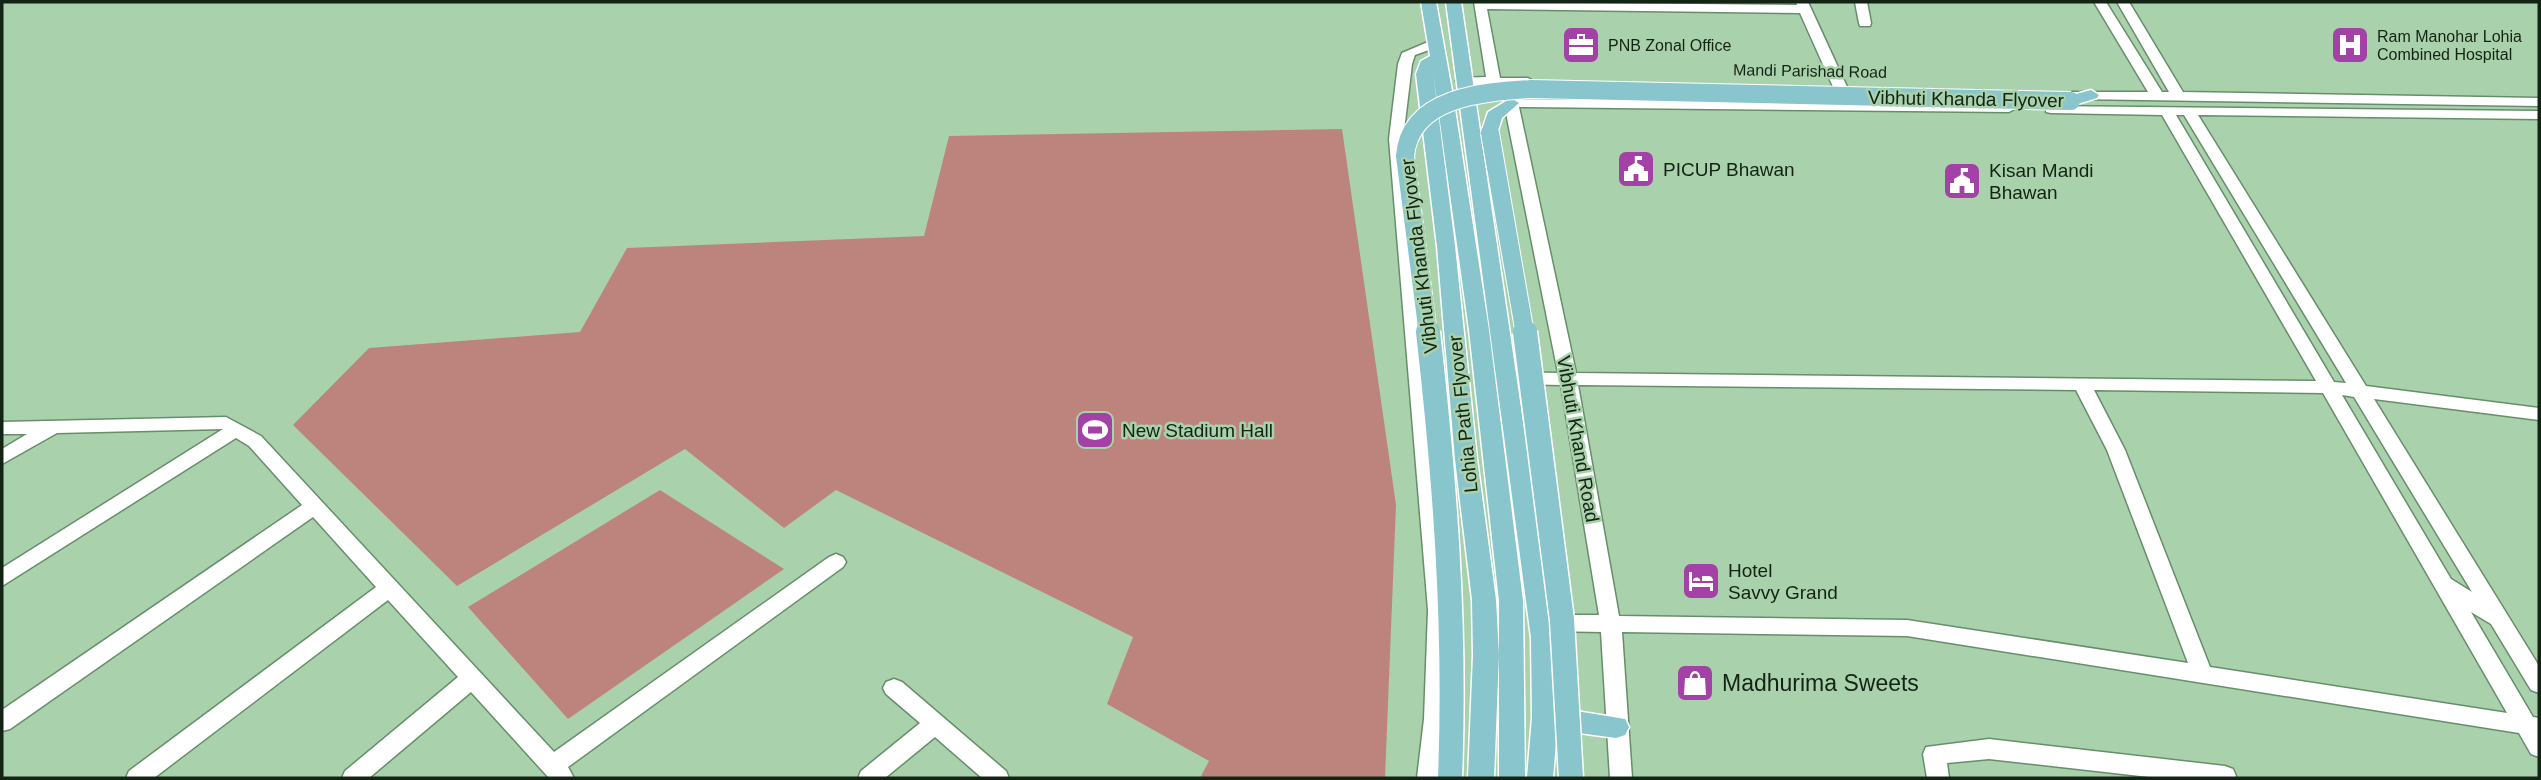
<svg xmlns="http://www.w3.org/2000/svg" width="2541" height="780" font-family="Arial,sans-serif">
<style>
.green{fill:#bd847d}
.lines{fill:none;stroke-linecap:round;stroke-linejoin:round}
.minor-casing{stroke:#678e6a;stroke-width:3}
.major-casing{stroke:#fff;stroke-width:3}
.minor{fill:#fff;fill-rule:evenodd}
.major{fill:#88c5cd;fill-rule:evenodd}
.major-bridge-far1-casing{stroke:#fff;stroke-width:20;stroke-linecap:butt}
.major-bridge-casing{stroke:#fff;stroke-width:27;stroke-linecap:butt}
.major-bridge-far1{stroke:#88c5cd;stroke-width:18}
.major-bridge{stroke:#88c5cd;stroke-width:24}
.labels{text-anchor:middle;dominant-baseline:central;stroke-width:5;stroke-linejoin:round;paint-order:stroke}
.far-poi-label{font-size:16px;fill:#132314;stroke:#a9d2ac;text-anchor:start}
.far-street-label{font-size:16px;fill:#132314;stroke:#a9d2ac}
.street-label{font-size:19px;fill:#132314;stroke:#a9d2ac}
.poi-label{font-size:19px;fill:#132314;stroke:#a9d2ac;text-anchor:start}
.near-poi-label{font-size:23px;fill:#132314;stroke:#a9d2ac;text-anchor:start}
</style>
<rect width="100%" height="100%" fill="#a9d2ac"/>
<!-- green -->
<g class="green">
<polygon points="1342,129 1396,505 1385,778 1200,778 1209,761 1107,704 1133,637 836,490 784,528 685,449 457,586 293,425 369,348 580,332 627,248 924,236 949,136"/>
<polygon points="660,490 784,569 568,719 468,607"/>
</g>
<g class="lines">
<defs>
<g id="minor">
<polygon points="1474,2 1797,5 1796,2 1808,2 1848,89 1841,93 1834,89 1800,13 1487,9 1500,78 1528,78 1535,82 1528,86 1463,85 1456,81 1458,78 1486,77"/>
<polygon points="1855,2 1867,2 1871,23 1870,26 1860,26 1859,23"/>
<polygon points="2094,2 2106,2 2162,92 2169,92 2117,2 2129,2 2183,92 2539,98 2539,106 2077,99 2070,95 2072,92 2148,92"/>
<polygon points="1435,39 1442,43 1440,46 1415,55 1412,64 1403,139 1448,610 1446,719 1439,778 1417,778 1424,719 1428,610 1389,139 1398,64 1402,53"/>
<path d="M1511 99 2009 104 2016 108 2009 112 1519 107 1576 373 2316 381 2162 115 2051 113 2046 112V106L2539 111V119L2198 115 2366 386 2539 408V420L2374 399 2539 666V693L2531 690 2491 624 2471 612 2533 717 2539 718V757L2531 754 2519 733 1907 636 1622 632 1632 778H1610L1601 632 1551 631 1544 629 1541 623 1544 617 1551 615H1599L1561 385 1507 384 1498 378 1507 372 1558 373 1504 103ZM2176 115H2184L2346 383 2334 382ZM1578 385 2076 390 2107 450 2188 663 1907 620 1619 616ZM2094 390 2323 393 2507 713 2210 667 2125 450ZM2342 395 2354 397 2472 592 2451 579Z"/>
<polygon points="226,417 261,436 554,752 829,557 836,554 843,557 846,562 843,567 568,767 574,778 549,778 471,692 369,778 342,778 345,771 458,677 388,600 154,778 126,778 129,771 376,587 313,517 10,729 2,731 2,710 302,505 249,446 236,438 2,586 2,568 223,429 57,433 2,464 2,449 27,434 2,434 2,422"/>
<polygon points="894,679 902,682 1006,771 1009,778 982,778 935,737 885,778 858,778 861,771 920,723 886,694 883,688 886,682"/>
<polygon points="1989,739 2225,766 2233,769 2236,776 2235,778 2158,778 1989,759 1947,763 1949,778 1927,778 1923,754 1926,747"/>
</g>
<g id="major">
<polygon points="1421,2 1436,2 1453,96 1489,330 1523,601 1525,778 1499,778 1499,601 1469,330 1433,72 1455,246 1477,459 1496,600 1499,655 1494,778 1468,778 1473,655 1472,600 1455,459 1437,246 1416,74 1421,61 1430,56"/>
<polygon points="1446,2 1461,2 1555,638 1558,708 1625,719 1629,727 1625,735 1616,738 1557,730 1553,778 1527,778 1532,717 1531,638"/>
<polygon points="2091,90 2099,95 2097,98 2071,106 2063,101 2065,97"/>
<polygon points="1511,98 1519,103 1502,118 1496,137 1484,137 1481,133 1488,112"/>
</g>
</defs>
<!-- minor casing -->
<use href="#minor" class="minor-casing"/>
<!-- major casing -->
<use href="#major" class="major-casing"/>
<!-- minor -->
<use href="#minor" class="minor"/>
<!-- major -->
<use href="#major" class="major"/>
<defs>
<g id="major-bridge-far1">
<polyline points="1490,133 1525,334"/>
<path d="M1428 334 1405 156C1410 96 1485 92 1531 89L2071 101"/>
</g>
<g id="major-bridge">
<path d="M1428 332C1445 481 1456 628 1450 778"/>
<polyline points="1525,332 1562,620 1571,778"/>
</g>
</defs>
<!-- major-bridge-far1 casing -->
<use href="#major-bridge-far1" class="major-bridge-far1-casing"/>
<!-- major-bridge casing -->
<use href="#major-bridge" class="major-bridge-casing"/>
<!-- major-bridge-far1 -->
<use href="#major-bridge-far1" class="major-bridge-far1"/>
<!-- major-bridge -->
<use href="#major-bridge" class="major-bridge"/>
</g>
<!-- icons -->
<defs>
<symbol id="office-square" viewBox="-11 -11 22 22"><rect x="-9" y="-9" width="18" height="18" rx="4" fill="#a341a7" stroke="#a9d2ac"/><path d="M-6-3h4V-5.5h4V-3h4V5H-6ZM-1-4.5V-3h2v-1.5ZM-6 0V1H6V0Z" fill="#fff"/></symbol>
<symbol id="hospital-square" viewBox="-11 -11 22 22"><rect x="-9" y="-9" width="18" height="18" rx="4" fill="#a341a7" stroke="#a9d2ac"/><path d="M-5-5h3v3.5h4V-5h3V5h-3V1.5h-4V5h-3Z" fill="#fff"/></symbol>
<symbol id="civic-square" viewBox="-11 -11 22 22"><rect x="-9" y="-9" width="18" height="18" rx="4" fill="#a341a7" stroke="#a9d2ac"/><path d="M-.6-6.5H3V-4.5H.6V-3L4-1V1h2V6H-6V1h2V-1L-.6-3ZM-1.2 2.5V6h2.4V2.5Z" fill="#fff"/></symbol>
<symbol id="stadium-square" viewBox="-11 -11 22 22"><rect x="-9" y="-9" width="18" height="18" rx="4" fill="#a341a7" stroke="#a9d2ac"/><path d="M0-5a6.5 5 0 1 0 0 10a6.5 5 0 1 0 0-10ZM-3.5-1.8h7v3.6h-7Z" fill="#fff"/></symbol>
<symbol id="hotel-square" viewBox="-11 -11 22 22"><rect x="-9" y="-9" width="18" height="18" rx="4" fill="#a341a7" stroke="#a9d2ac"/><path d="M-6-4.5h1.5V1H6V5H4.5V3h-9V5H-6ZM-4 0a1.8 1.8 0 1 1 3.6 0ZM.5 0V-2.5h3Q6-2.5 6 0Z" fill="#fff"/></symbol>
<symbol id="shop-square" viewBox="-11 -11 22 22"><rect x="-9" y="-9" width="18" height="18" rx="4" fill="#a341a7" stroke="#a9d2ac"/><path d="M-5-2.5h2.3a2.7 3.5 0 0 1 5.4 0H5L5.5 6h-11ZM-1.5-2.5h3a1.5 2.3 0 0 0-3 0Z" fill="#fff"/></symbol>
</defs>
<g fill-rule="evenodd">
<use href="#office-square" x="1559" y="23" width="44" height="44"/>
<use href="#hospital-square" x="2328" y="23" width="44" height="44"/>
<use href="#civic-square" x="1614" y="147" width="44" height="44"/>
<use href="#civic-square" x="1940" y="159" width="44" height="44"/>
<use href="#stadium-square" x="1073" y="408" width="44" height="44"/>
<use href="#hotel-square" x="1679" y="559" width="44" height="44"/>
<use href="#shop-square" x="1673" y="661" width="44" height="44"/>
</g>
<g class="labels">
<!-- far-poi labels -->
<g class="far-poi-label">
<text x="2377" y="36">Ram Manohar Lohia<tspan x="2377" dy="18">Combined Hospital</tspan></text>
<text x="1608" y="45">PNB Zonal Office</text>
</g>
<!-- far-street labels -->
<g class="far-street-label">
<text transform="translate(1810 71) rotate(1)">Mandi Parishad Road</text>
</g>
<!-- street labels -->
<g class="street-label">
<text transform="translate(1966 99) rotate(1)">Vibhuti Khanda Flyover</text>
<text transform="translate(1419 256) rotate(-97)">Vibhuti Khanda Flyover</text>
<text transform="translate(1463 414) rotate(-96)">Lohia Path Flyover</text>
<text transform="translate(1578 439) rotate(80)">Vibhuti Khand Road</text>
</g>
<!-- poi labels -->
<g class="poi-label">
<text x="1663" y="169">PICUP Bhawan</text>
<text x="1989" y="170">Kisan Mandi<tspan x="1989" dy="22">Bhawan</tspan></text>
<text x="1122" y="430">New Stadium Hall</text>
<text x="1728" y="570">Hotel<tspan x="1728" dy="22">Savvy Grand</tspan></text>
</g>
<!-- near-poi labels -->
<g class="near-poi-label">
<text x="1722" y="683">Madhurima Sweets</text>
</g>
</g>
<!-- border -->
<rect width="2541" height="780" fill="none" stroke="#132314" stroke-width="7"/>
</svg>
